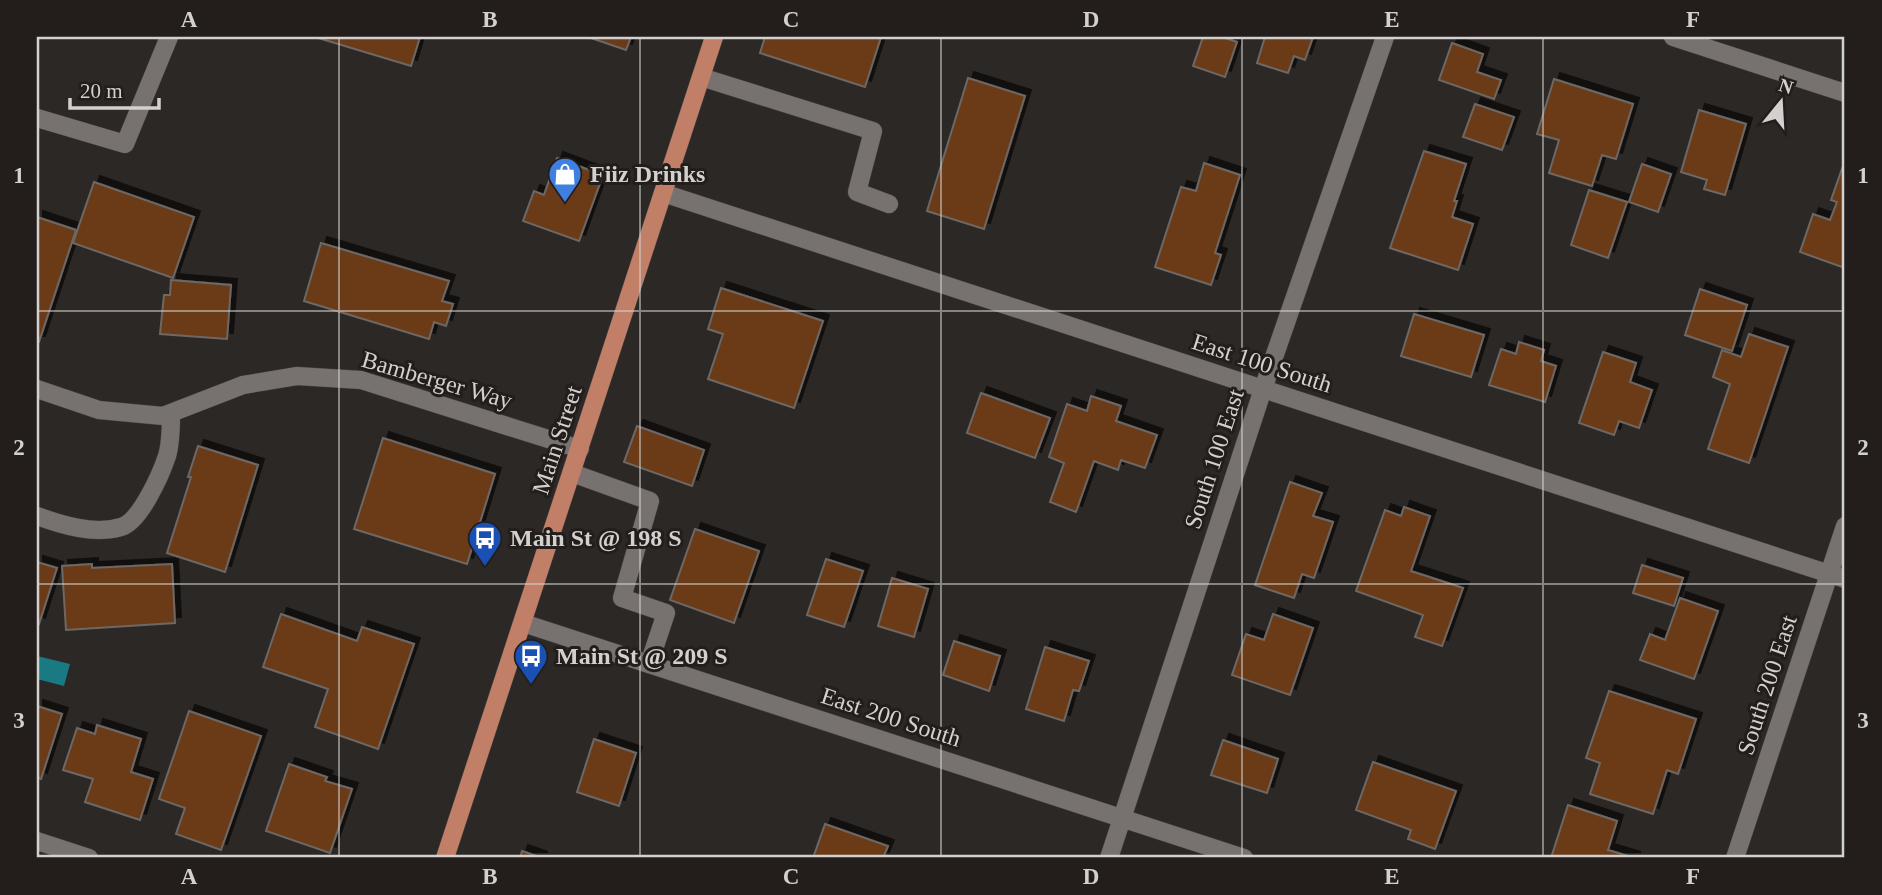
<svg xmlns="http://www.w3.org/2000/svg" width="1882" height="895" font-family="'Times New Roman',serif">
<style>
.water{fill:#1a7a83}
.building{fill:#6b3a16;stroke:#6d6865;stroke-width:2;filter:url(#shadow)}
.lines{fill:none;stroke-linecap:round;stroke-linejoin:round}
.minor-casing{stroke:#464341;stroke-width:19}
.major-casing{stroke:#464341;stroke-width:19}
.minor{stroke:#77726f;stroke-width:18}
.major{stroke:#c27f67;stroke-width:18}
.grid{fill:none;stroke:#d3d1cf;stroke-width:2;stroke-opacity:0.55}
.labels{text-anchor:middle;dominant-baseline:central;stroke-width:6;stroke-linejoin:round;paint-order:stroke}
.poi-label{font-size:24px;font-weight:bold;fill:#d3d1cf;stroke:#231e1c;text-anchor:start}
.street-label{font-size:24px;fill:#d3d1cf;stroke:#231e1c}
.neatline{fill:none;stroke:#d3d1cf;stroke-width:2.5}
.grid-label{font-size:23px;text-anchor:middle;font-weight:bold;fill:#d3d1cf}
</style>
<defs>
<filter id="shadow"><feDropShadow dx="6" dy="-6" stdDeviation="0" flood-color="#0009"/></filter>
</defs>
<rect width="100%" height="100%" fill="#2c2825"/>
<!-- water -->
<polygon class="water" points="37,656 70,664 64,686 37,679"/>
<!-- building -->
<g class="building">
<polygon points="315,37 420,37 411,66"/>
<polygon points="588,37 631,37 626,50"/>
<polygon points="765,37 881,37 865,87 760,53"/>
<polygon points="1203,37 1222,37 1237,42 1225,77 1193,66"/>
<polygon points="1265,37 1313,37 1305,60 1294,56 1288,73 1257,63"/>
<polygon points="1452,43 1483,54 1477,72 1501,80 1494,99 1439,80"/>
<polygon points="968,78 1025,96 984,229 927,211"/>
<polygon points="1554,79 1633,104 1616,159 1602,155 1592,186 1549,173 1559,140 1537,134"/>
<polygon points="1475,104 1514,117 1502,150 1463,137"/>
<polygon points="1699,110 1746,124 1725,195 1704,189 1707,180 1681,172"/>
<polygon points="1424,151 1466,164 1454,201 1457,201 1452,217 1473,224 1458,270 1390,248"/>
<polygon points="557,158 603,175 579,241 523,221 534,191 544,195"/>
<polygon points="1845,160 1845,268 1800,252 1813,214 1830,220 1837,202 1831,200"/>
<polygon points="1204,163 1240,175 1215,253 1221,255 1211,285 1155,267 1181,187 1196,191"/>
<polygon points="1642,164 1671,174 1658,212 1629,202"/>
<polygon points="94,182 194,217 173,278 73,243"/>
<polygon points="1589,190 1627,202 1608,258 1571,245"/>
<polygon points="37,217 76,230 39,342 37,342"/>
<polygon points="321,243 449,281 442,301 453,304 446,326 434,322 429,339 304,301"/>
<polygon points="171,280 231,285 227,339 160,334 164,295 170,295"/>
<polygon points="721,288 823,321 794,408 708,379 723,334 708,329"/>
<polygon points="1700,289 1747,305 1732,351 1685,335"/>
<polygon points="1414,314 1484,335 1471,377 1401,356"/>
<polygon points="1749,334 1788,347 1749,463 1708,449 1730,384 1713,377 1722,350 1741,357"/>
<polygon points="1519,342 1544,350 1541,361 1556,366 1545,402 1489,385 1501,349 1516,354"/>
<polygon points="1603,352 1636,363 1630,382 1652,390 1639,428 1619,421 1614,435 1579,423"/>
<polygon points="981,393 1050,418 1035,458 967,433"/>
<polygon points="1091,396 1121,406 1116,421 1157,435 1145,468 1121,460 1118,470 1094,461 1076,512 1050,502 1064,463 1049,457 1067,404 1087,411"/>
<polygon points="637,426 704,450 692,486 624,462"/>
<polygon points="383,438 495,474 467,564 354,529"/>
<polygon points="198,446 258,465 225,572 167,553 191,477 188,477"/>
<polygon points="1290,482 1322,493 1313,516 1333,522 1314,578 1302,574 1294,598 1255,585"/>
<polygon points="1404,507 1430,516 1411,571 1463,588 1442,646 1415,637 1423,615 1356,591 1385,510 1401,516"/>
<polygon points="695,529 759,551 734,623 670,600"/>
<polygon points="826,559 863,571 844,627 807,615"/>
<polygon points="37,562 57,568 39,624 37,623"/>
<polygon points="92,564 92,568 172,564 175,623 66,630 62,566"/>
<polygon points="1642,565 1683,578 1674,606 1633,593"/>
<polygon points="892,578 928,589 914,637 878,626"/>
<polygon points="1680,598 1718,611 1694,679 1640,660 1650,634 1665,640"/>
<polygon points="281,614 357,641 362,627 414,644 378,749 315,727 328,689 263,667"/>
<polygon points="1273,614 1313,628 1290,695 1232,675 1246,634 1264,640"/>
<polygon points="954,641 1000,656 989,691 943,675"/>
<polygon points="1045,647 1089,661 1079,691 1073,690 1064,721 1026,709"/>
<polygon points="1609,691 1696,719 1678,774 1667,770 1653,814 1590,794 1600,763 1586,758"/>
<polygon points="37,706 62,714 41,779 37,777"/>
<polygon points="189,711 261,736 221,850 176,834 185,808 159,799"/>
<polygon points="97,725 141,739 131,772 153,779 140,820 85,802 93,779 63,770 77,728 95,734"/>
<polygon points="594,739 636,753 619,806 577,792"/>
<polygon points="1223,740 1278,759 1267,793 1211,775"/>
<polygon points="1373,762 1456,791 1435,849 1408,839 1411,830 1356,810"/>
<polygon points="289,764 327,777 325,781 352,789 330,853 266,831"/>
<polygon points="1568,805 1617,821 1608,850 1635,858 1551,858"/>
<polygon points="825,824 888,846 883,858 813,858"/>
<polygon points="522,851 542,858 520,858"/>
</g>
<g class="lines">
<defs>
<g id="minor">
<polyline points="1673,37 1845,93"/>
<polyline points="701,77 873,131 857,192 889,204"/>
<polyline points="37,118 125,144 169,37"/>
<polyline points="663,193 1845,579"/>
<polyline points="37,389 99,410 163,416 243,385 297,376 361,380 580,449"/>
<polyline points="572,473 650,501 622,598 666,613 649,664"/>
<path d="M37 516C62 525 94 535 121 527 140 522 161 474 167 456 171 443 171 427 171 413"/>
<polyline points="523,623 1244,858"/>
<polyline points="37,841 89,858"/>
<polyline points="1109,858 1263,389 1385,37"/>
<polyline points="1735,858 1845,526"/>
</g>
<polyline id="major" points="445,858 714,37"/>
</defs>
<!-- minor casing -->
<use href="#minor" class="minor-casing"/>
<!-- major casing -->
<use href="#major" class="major-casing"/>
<!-- minor -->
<use href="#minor" class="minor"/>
<!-- major -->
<use href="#major" class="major"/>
</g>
<!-- grid -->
<path class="grid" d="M339 37V858M640 37V858M941 37V858M1242 37V858M1543 37V858M37 311H1845M37 584H1845"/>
<!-- icons -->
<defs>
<symbol id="shop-pin" viewBox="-11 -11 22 30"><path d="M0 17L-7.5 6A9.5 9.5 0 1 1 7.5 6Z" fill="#3f7fe0" stroke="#231e1c"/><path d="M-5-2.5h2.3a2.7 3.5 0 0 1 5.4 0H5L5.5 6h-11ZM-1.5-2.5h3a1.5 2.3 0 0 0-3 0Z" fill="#fff"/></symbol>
<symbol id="bus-pin" viewBox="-11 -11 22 30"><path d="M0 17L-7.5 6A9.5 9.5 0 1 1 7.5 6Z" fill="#1a4fb4" stroke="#231e1c"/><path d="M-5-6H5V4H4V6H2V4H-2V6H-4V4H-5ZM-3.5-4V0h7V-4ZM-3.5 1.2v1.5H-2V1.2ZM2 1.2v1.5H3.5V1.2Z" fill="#fff"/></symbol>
</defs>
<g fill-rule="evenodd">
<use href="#shop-pin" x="546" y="155" width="38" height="52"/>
<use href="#bus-pin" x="466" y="519" width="38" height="52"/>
<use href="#bus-pin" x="512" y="637" width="38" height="52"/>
</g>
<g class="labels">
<!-- poi labels -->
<g class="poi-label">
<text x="590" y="174">Fiiz Drinks</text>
<text x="510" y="538">Main St @ 198 S</text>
<text x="556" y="656">Main St @ 209 S</text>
</g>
<!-- street labels -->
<g class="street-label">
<text transform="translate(1262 363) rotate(18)">East 100 South</text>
<text transform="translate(437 380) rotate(16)">Bamberger Way</text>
<text transform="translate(557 440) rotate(-72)">Main Street</text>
<text transform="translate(1214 459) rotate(-72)">South 100 East</text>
<text transform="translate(1767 685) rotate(-72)">South 200 East</text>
<text transform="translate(891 717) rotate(18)">East 200 South</text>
</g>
</g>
<!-- border -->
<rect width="1882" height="895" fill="none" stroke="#231e1c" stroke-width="77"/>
<!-- north arrow -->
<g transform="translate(1781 102) rotate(18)" stroke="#231e1c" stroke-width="5" paint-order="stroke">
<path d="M0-5L12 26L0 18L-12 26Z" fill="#d3d1cf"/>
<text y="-10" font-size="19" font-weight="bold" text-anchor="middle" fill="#d3d1cf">N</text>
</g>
<!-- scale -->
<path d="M70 98v10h89v-10" fill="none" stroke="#d3d1cf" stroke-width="3.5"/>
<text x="80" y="98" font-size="21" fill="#d3d1cf" stroke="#231e1c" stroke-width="5" paint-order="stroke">20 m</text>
<rect x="38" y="38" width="1805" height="818" class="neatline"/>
<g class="grid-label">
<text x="189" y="27">A</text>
<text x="490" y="27">B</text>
<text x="791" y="27">C</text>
<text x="1091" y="27">D</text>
<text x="1392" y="27">E</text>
<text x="1693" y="27">F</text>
<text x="19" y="183">1</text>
<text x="1863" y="183">1</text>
<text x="19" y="455">2</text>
<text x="1863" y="455">2</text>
<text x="19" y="728">3</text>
<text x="1863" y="728">3</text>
<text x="189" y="884">A</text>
<text x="490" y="884">B</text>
<text x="791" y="884">C</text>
<text x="1091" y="884">D</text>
<text x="1392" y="884">E</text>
<text x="1693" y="884">F</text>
</g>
</svg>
